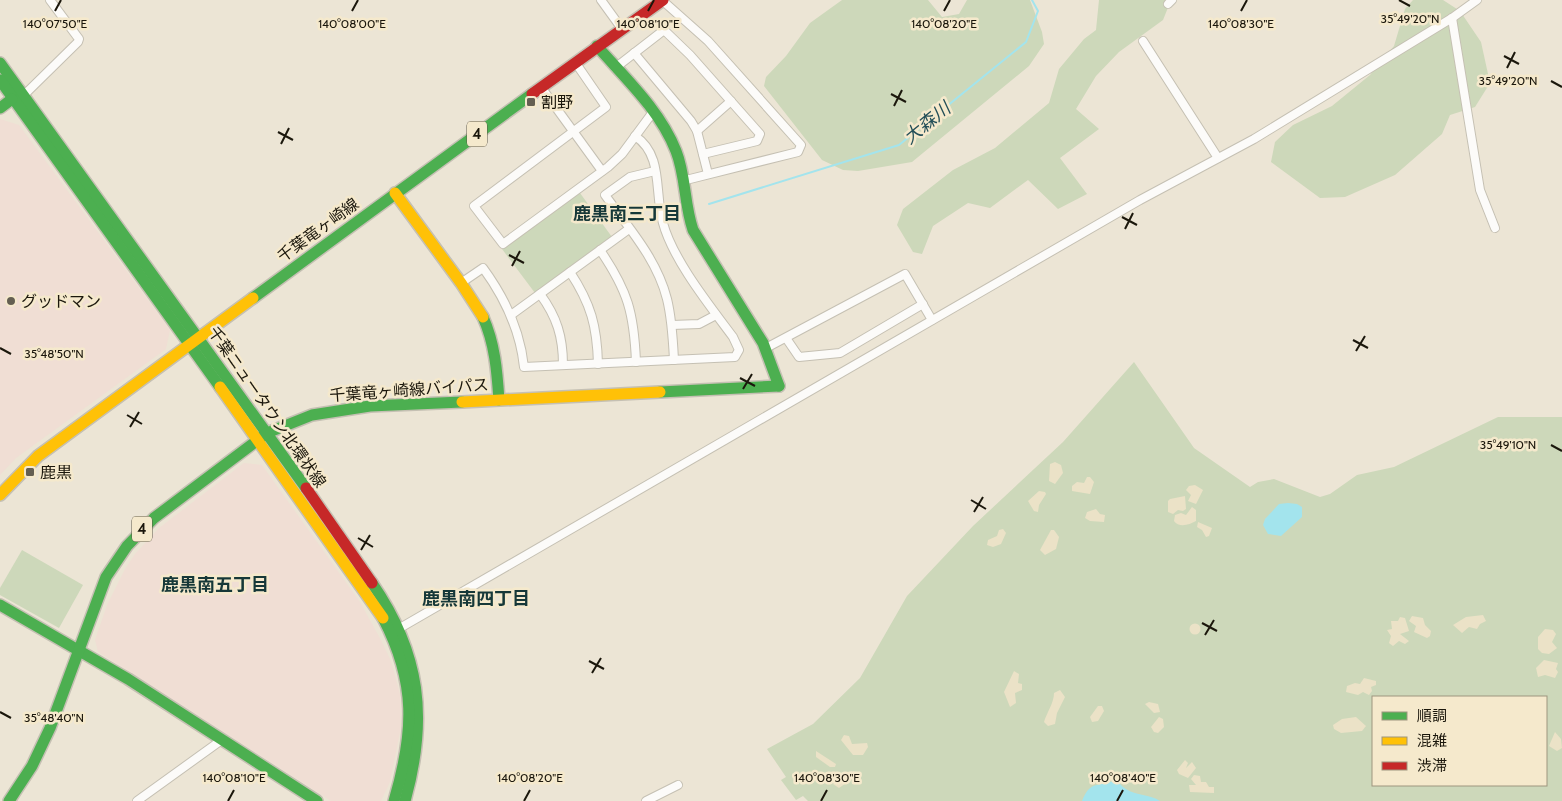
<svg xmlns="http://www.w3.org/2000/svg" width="1562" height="801" font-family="Cabin,'Noto Sans JP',sans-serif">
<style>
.industrial{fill:#f0ded4}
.green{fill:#cdd8ba;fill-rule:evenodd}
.sand{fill:#ebe2c7}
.water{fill:#a3e4ed}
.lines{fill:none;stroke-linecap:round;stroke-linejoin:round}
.stream{stroke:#a3e4ed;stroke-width:2}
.street-casing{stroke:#c5c0b3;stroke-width:10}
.fast-casing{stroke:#c5c0b3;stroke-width:14}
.slow-casing{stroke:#c5c0b3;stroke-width:14}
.jam-casing{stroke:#c5c0b3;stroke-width:14}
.street{stroke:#fcfbf9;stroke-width:8}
.fast{stroke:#4caf50;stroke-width:11}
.slow{stroke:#ffc107;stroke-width:11}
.jam{stroke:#c62828;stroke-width:11}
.ticks{fill:none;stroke:#1b170c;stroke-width:2}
.poi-dot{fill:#645f52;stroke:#f5e9cc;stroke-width:2}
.labels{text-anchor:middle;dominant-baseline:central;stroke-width:5;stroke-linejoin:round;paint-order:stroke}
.shield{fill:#f5e9cc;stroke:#5c5646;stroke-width:1}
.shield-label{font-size:15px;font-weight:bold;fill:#1b170c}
.poi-label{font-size:16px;fill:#1b170c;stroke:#f5e9cc;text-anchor:start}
.street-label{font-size:16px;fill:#1b170c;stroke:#f5e9cc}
.water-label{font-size:18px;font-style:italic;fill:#244f58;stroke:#f5e9cc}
.neighbourhood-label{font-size:18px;font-weight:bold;fill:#163838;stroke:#f5e9cc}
.ticks-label{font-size:12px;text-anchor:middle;fill:#1b170c;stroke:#f5e9cc;stroke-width:5;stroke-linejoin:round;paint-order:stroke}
</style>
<rect width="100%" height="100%" fill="#ece5d5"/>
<!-- industrial -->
<g class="industrial">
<polygon points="0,119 19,125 170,330 166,349 16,458 0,475"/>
<polygon points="244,463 262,465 360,602 381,640 391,661 400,694 401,727 390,782 381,801 331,801 98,652 95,640 107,605 125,569 135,554 159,528"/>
</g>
<!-- green -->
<g class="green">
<polygon points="842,0 928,0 942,17 959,14 967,0 1030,0 1042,32 1044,44 1029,66 912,162 858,171 843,170 822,160 764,86 766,77 786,56 810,23"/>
<polygon points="1099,0 1171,0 1163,20 1119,52 1096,76 1076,109 1099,129 1060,158 1087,194 1058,209 1028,180 990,208 968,203 933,226 922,254 913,252 897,225 903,209 953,170 995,148 1049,103 1059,69 1084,39 1096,30"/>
<polygon points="1413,0 1443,0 1460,11 1481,42 1490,83 1475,107 1450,115 1442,134 1395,175 1345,197 1320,198 1271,162 1275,142 1293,125 1332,106 1370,75 1394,46 1405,9"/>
<polygon points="580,193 612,237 535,293 502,249"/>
<path d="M1134 362 1194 448 1250 487 1258 482 1274 479 1320 497 1330 494 1357 475 1394 467 1498 417H1562V801H808L803 796 796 800 781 780 786 777 767 749 813 724 860 678 907 596 973 526 1063 442ZM1373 697H1546V785H1373Z"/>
<polygon points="22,550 83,585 59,628 0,595 0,588"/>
</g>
<!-- sand -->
<g class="sand">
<polygon points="1055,462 1061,465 1063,473 1055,484 1049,481 1050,464"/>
<polygon points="1087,477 1090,477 1094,482 1090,494 1072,491 1072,486 1077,482 1084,483"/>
<polygon points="1195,485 1203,490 1196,504 1188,501 1191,495 1186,490 1189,486"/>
<polygon points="1039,491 1045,492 1046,494 1039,505 1038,512 1034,511 1028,501"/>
<polygon points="1185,496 1186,509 1183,511 1178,510 1173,514 1168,512 1168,501 1170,499"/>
<path d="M1192 507 1196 510V521C1189 525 1179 528 1174 521L1175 515 1181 513 1186 515Z"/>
<polygon points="1096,509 1100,514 1105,515 1104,522 1090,521 1085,518 1087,512"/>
<polygon points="1198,522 1212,528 1209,536 1206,537 1202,530 1197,527"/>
<polygon points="1003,529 1006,533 1001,544 993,547 987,545 988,540 997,536 999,530"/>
<polygon points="1051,530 1054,530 1059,537 1056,549 1045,555 1040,550"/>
<polygon points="1483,615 1486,621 1480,624 1477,629 1469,627 1462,633 1453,625 1466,617"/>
<polygon points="1412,616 1423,618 1425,625 1431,631 1430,636 1427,638 1414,632 1416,626 1409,621"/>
<polygon points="1400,617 1405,618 1409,631 1400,634 1409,641 1405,644 1399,641 1393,646 1389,643 1391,636 1387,630 1392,629 1391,621 1398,621"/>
<circle cx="1195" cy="629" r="5.5"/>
<polygon points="1545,629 1553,630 1556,634 1552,642 1557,648 1549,654 1542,653 1538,649 1538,637"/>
<polygon points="1544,660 1558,663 1556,669 1558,672 1555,678 1545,675 1538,677 1536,668"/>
<polygon points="1014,671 1019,674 1018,683 1022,684 1022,690 1015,693 1016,703 1010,707 1004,692"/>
<polygon points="1364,678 1376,681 1376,685 1371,687 1372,691 1369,695 1363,692 1358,695 1346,692 1347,686 1355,683 1360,684"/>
<path d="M1060 690 1065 697 1057 713 1055 724 1048 726 1044 722C1047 712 1054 703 1054 693Z"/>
<polygon points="1149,702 1158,704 1160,712 1154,713 1145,704"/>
<polygon points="1098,706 1102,706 1104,711 1098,721 1092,722 1090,717"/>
<polygon points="1159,717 1163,719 1164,727 1158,733 1154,732 1151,727"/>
<polygon points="1356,717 1366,726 1362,731 1341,733 1334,729 1333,725 1342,719"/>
<polygon points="1555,732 1561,739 1562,748 1557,751 1549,746"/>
<polygon points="844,735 849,736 852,744 867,743 868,747 863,755 853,755 841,740"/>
<polygon points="816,751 836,764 835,767 830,767 816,757"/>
<polygon points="1185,760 1188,763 1186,768 1192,762 1196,768 1188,778 1179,774 1177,770"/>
<polygon points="1194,775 1200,776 1201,782 1206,782 1209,787 1214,787 1214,793 1190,792 1189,785 1196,785 1191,779"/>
<polygon points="842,776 848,778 849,781 839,788 833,784"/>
</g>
<!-- water -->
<g class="water">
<polygon points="1288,503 1297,504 1302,507 1302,517 1281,536 1268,534 1263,525 1265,519 1279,504"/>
<path d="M1113 781C1120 782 1121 786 1126 789 1136 796 1150 794 1160 801H1082C1090 781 1096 787 1113 781Z"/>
</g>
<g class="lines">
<!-- stream -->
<polyline class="stream" points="709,204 899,145 1026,42 1038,11 1032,0"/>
<defs>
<g id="street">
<polyline points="601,0 622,29"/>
<polyline points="663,1 708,41 801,145 798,152 682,181"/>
<polyline points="1168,4 1172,0"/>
<polyline points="1452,18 1480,190 1495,228"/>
<polyline points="1143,41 1218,158"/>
<polyline points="634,53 691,121 697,131 708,174"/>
<polyline points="575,62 606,107 474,206 503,244 608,167 622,154 653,112"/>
<polyline points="615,68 664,30 690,55 760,134 757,141 703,154"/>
<polyline points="541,87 602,171"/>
<polyline points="23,96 78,42 79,39 50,0"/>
<polyline points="697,131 731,101"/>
<path d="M655 171 630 177 605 195C628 227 657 259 667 299 672 319 673 340 674 360"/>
<path d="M600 250C628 291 634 313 636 362"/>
<path d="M570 272C591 304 597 326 598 364"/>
<path d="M461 283 483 268C505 298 520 329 524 367L735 357 739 350 733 337C710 306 673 260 663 223 654 193 664 155 635 136"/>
<path d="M540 294C557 317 563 337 563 365"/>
<polyline points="511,315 629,229"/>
<polyline points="672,325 699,324 716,315"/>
<polyline points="786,338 799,357 840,353 923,304"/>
<polyline points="766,348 905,274 932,320"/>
<polyline points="400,628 1140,200 1254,139 1452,18 1477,0"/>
<polyline points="137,801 223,739"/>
<polyline points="646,801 678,785"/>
</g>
<g id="fast">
<path d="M597 46C625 78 660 110 676 151 686 176 684 204 693 230L763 343 779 386"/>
<polyline points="0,63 306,488"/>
<polyline points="0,80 220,387"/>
<polyline points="0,108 12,99"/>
<polyline points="253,298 532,94"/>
<path d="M483 317C495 344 497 371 499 400"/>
<polyline points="660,392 779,386"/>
<path d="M372 583C421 654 428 719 405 801"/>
<polyline points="0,605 128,679 317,801"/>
<path d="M383 618C417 683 414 733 394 801"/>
<polyline points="9,801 32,766 50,728 106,577 127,546 154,518 267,433 312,415 370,406 462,402"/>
</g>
<g id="slow">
<polyline points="395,193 461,283 483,317"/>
<polyline points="220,387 383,618"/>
<polyline points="462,402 660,392"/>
<polyline points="0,495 38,456 253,298"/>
</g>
<g id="jam">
<polyline points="532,94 663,0"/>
<polyline points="306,488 372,583"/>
</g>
</defs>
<!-- street casing -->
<use href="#street" class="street-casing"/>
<!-- fast casing -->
<use href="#fast" class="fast-casing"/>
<!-- slow casing -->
<use href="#slow" class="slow-casing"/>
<!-- jam casing -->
<use href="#jam" class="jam-casing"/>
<!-- street -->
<use href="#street" class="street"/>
<!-- fast -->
<use href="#fast" class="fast"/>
<!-- slow -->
<use href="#slow" class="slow"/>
<!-- jam -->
<use href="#jam" class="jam"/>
</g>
<!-- ticks -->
<path class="ticks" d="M1399 0 1410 6M55 11 61 0M352 11 358 0M648 11 654 0M944 11 950 0M1241 11 1247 0M1504 56 1519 64M1507 68 1515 52M1551 81 1562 87M891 94 906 102M894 106 902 90M278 132 293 140M281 144 289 128M1122 217 1137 225M1125 229 1133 213M509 255 524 263M512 266 520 251M1353 340 1368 348M0 348 11 354M1356 351 1365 336M740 378 755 386M743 389 752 374M127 415 142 424M130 427 139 412M1551 445 1562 451M971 500 986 509M974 512 983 497M358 538 373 547M361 550 370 535M1202 623 1217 631M1205 635 1214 620M589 661 604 669M592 673 601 658M0 712 11 718M228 801 234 790M524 801 530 790M821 801 827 790M1117 801 1123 790"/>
<!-- markers -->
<g class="poi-dot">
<rect x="526" y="97" width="10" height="10" rx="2.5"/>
<circle cx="11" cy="301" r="5"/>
<rect x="25" y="467" width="10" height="10" rx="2.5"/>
</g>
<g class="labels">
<!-- shield labels -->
<g class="shield">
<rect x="467" y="121.5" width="20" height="25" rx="4"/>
<rect x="132" y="516.5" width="20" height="25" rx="4"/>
</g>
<g class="shield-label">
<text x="477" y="134">4</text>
<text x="142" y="529">4</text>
</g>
<!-- poi labels -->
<g class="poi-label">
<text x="541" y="102">割野</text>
<text x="21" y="301">グッドマン</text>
<text x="40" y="472">鹿黒</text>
</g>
<!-- street labels -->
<g class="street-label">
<text transform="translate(318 230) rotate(-36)">千葉竜ヶ崎線</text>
<text transform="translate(409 390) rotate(-4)">千葉竜ヶ崎線バイパス</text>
<text transform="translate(267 407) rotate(55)">千葉ニュータウン北環状線</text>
</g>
<!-- water labels -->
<g class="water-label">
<text transform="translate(927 123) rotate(-39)">大森川</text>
</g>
<!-- neighbourhood labels -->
<g class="neighbourhood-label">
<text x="627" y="214">鹿黒南三丁目</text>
<text x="215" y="585">鹿黒南五丁目</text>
<text x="476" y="599">鹿黒南四丁目</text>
</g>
</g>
<g class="ticks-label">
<text x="1410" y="23">35°49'20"N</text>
<text x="55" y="28">140°07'50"E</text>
<text x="352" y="28">140°08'00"E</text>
<text x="648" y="28">140°08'10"E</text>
<text x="944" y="28">140°08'20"E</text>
<text x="1241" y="28">140°08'30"E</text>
<text x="1508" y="85">35°49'20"N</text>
<text x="54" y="358">35°48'50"N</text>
<text x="1508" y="449">35°49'10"N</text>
<text x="54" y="722">35°48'40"N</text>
<text x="234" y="782">140°08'10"E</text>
<text x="530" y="782">140°08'20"E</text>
<text x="827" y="782">140°08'30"E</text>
<text x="1123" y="782">140°08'40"E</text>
</g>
<!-- legend -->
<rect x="1372" y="696" width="175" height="90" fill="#f5e9cc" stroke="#9e957f"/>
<rect x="1382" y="712" width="25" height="8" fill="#4caf50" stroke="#9e957f"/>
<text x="1417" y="721" font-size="15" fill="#1b170c">順調</text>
<rect x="1382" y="737" width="25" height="8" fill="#ffc107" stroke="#9e957f"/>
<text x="1417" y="746" font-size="15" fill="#1b170c">混雑</text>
<rect x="1382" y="762" width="25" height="8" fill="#c62828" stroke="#9e957f"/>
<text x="1417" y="771" font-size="15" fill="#1b170c">渋滞</text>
</svg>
